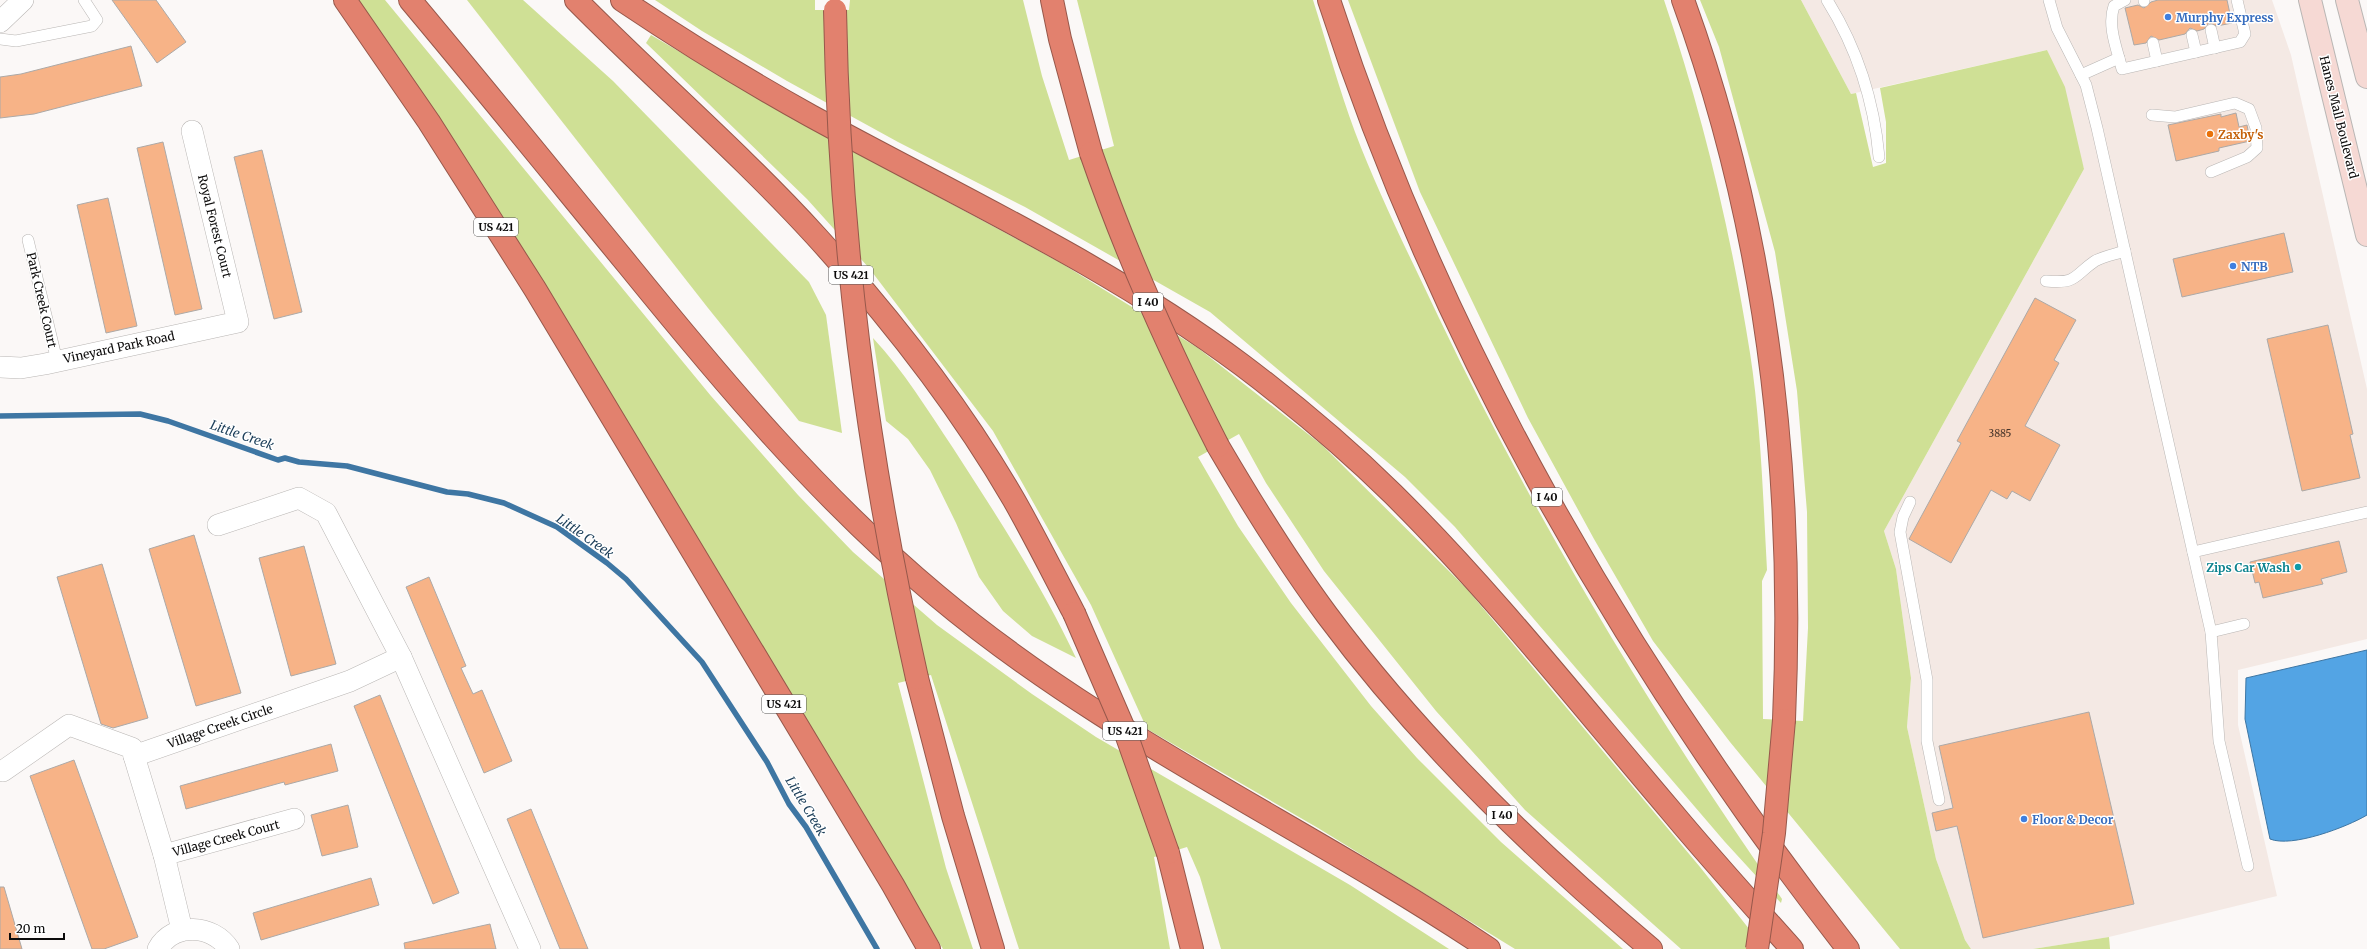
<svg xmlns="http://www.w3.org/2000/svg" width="2367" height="949" font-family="Merriweather,serif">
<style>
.built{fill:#f4e9e4}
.green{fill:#cfe095}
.water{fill:#53a4e4;stroke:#3e76a3}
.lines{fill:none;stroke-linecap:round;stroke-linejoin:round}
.stream{stroke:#3e76a3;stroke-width:5.5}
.building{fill:#f7b387;stroke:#aca9a7}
.service-casing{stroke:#b9b6b4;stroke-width:12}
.minor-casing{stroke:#b9b6b4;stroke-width:22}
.secondary-casing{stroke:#b9b6b4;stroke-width:24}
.motorway-casing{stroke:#97584b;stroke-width:24}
.service{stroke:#fff;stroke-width:11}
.minor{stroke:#fff;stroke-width:21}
.secondary{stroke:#f6d9d4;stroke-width:22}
.motorway{stroke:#e2816e;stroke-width:22}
.motorway-bridge-casing{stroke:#97584b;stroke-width:24;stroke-linecap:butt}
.motorway-bridge{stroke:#e2816e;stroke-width:22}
.shop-dot{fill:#3f7fe0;stroke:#fff;stroke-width:1.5}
.food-dot{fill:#e8710a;stroke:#fff;stroke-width:1.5}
.culture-dot{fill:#0f9aa8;stroke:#fff;stroke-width:1.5}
.labels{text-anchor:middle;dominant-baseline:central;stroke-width:3;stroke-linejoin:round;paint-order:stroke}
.number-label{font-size:10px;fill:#47352a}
.shield{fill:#fff;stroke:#555454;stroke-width:1}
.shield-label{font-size:11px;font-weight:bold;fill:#0c0b0b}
.shop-label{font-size:12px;font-weight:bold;fill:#366cbe;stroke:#fff;text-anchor:start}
.street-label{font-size:12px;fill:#0c0b0b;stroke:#fff}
.food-label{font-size:12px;font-weight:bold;fill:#c56008;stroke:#fff;text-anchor:start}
.culture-label{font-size:12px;font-weight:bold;fill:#0d838f;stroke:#fff;text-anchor:end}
.water-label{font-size:13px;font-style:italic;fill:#1d3f5a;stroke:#fff}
</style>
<rect width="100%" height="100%" fill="#fbf8f7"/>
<!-- built -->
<polygon class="built" points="1801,0 2272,0 2291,55 2367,389 2367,639 2238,670 2238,725 2277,896 2109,937 2033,949 1971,949 1965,940 1936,859 1907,727 1911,678 1896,569 1884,531 2084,169 2047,50 1851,94"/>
<!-- green -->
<g class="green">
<polygon points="358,0 385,0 711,396 798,495 853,552 937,625 1032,694 1096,737 1350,885 1449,949 1221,949 1200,877 1187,847 1154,857 1170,949 1019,949 931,675 898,683 946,868 973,949 943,949 400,59"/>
<polygon points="467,0 523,0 613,81 809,282 826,315 842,433 799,421 708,308"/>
<path d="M655 0H815V10H849L850 0H1023L1042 76 1069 160 1114 146 1077 0H1313C1327 44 1339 89 1355 132 1379 195 1410 257 1439 318 1536 521 1653 715 1782 899L1781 903 1725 842 1455 527 1405 477 1210 312 1025 207 898 142 787 81 702 31Z"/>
<path d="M1348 0H1664C1703 115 1731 233 1750 353 1761 424 1763 497 1767 570L1762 581 1763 719 1803 721 1808 628 1807 512 1797 391 1775 252 1719 47 1700 0H1801L1851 94 1856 93 1873 167 1886 163V122L1880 88 2047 50 2065 87 2084 169 1884 531 1896 569 1911 678 1907 727 1936 859 1965 940 1971 949H1900L1730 742 1653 641 1594 539 1528 418 1420 192Z"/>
<polygon points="651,35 796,120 1061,263 1198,348 1322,445 1467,589 1700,867 1765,949 1681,949 1525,810 1436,711 1324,571 1266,483 1239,434 1198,457 1238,526 1291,603 1371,706 1417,758 1501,842 1623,949 1515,949 1318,828 1147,729 1091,605 993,431 869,268 807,199 646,43"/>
<path d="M873 338C904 371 928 411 953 448 997 516 1042 585 1076 658L1032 636 1003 611 979 577 956 523 930 470 908 439 886 421Z"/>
<polygon points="2109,937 2110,949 2033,949"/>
</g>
<!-- water -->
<path class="water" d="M2367 650V815C2347 827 2292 848 2270 839L2245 719 2246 678Z"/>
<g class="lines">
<!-- stream -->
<polyline class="stream" points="0,416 140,414 168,421 278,460 285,458 299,462 347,466 447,492 468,494 504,503 557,527 607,563 626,579 702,662 767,762 789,804 806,827 877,949"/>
</g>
<!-- building -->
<g class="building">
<polygon points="112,0 156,0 186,42 157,63"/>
<polygon points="2158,0 2227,0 2232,23 2217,26 2209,23 2204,29 2197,31 2190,28 2185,34 2159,40 2151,36 2146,43 2134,45 2125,8 2138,5 2144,8 2151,2"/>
<polygon points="131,46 142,86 34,114 0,118 0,77 21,74"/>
<polygon points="2236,113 2239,127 2247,125 2250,141 2219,148 2219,151 2176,161 2168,125 2221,114 2221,117"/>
<polygon points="163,142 202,309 175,315 137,148"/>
<polygon points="262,150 302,312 274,319 234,157"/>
<polygon points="108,198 137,326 106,333 77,205"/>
<polygon points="2284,233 2293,272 2182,297 2173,259"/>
<polygon points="2035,298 2076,320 2054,360 2059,363 2025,426 2060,445 2030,501 2012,491 2007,499 1991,490 1951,563 1909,539 1961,443 1957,441"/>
<polygon points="2328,325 2353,434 2350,435 2360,478 2302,491 2267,339"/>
<polygon points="194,535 241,693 196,706 149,549"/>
<polygon points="2339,541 2347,572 2321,579 2323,584 2263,598 2259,582 2255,583 2250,562"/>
<polygon points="304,546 336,664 291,676 259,558"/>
<polygon points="102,564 148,718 113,728 101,724 57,577"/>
<polygon points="429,577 466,666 461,668 473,694 482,690 512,761 484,773 406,587"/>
<polygon points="380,695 459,893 433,904 354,706"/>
<polygon points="2089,712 2134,904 1983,938 1957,826 1936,831 1932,813 1953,808 1939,746"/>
<polygon points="331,744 338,771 285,785 284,782 186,809 180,786"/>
<polygon points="74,760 138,937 104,949 92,949 30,776"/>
<polygon points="348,805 358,847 322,856 311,815"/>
<polygon points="531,809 588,949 560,949 507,819"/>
<polygon points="371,878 379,905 261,940 253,913"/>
<polygon points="0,887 4,887 22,949 0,949"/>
<polygon points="490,924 496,949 405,949 404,943"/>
</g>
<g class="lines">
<defs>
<g id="service">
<path d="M1827 0C1857 48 1874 101 1879 157"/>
<polyline points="2049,0 2057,28 2086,85 2097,128 2211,632 2219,741 2248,866"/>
<path d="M2125 0 2114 6C2107 26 2117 49 2122 69L2240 42 2245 34 2237 0"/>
<polyline points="2144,0 2144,1"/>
<polyline points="2211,30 2215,48"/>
<polyline points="2192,35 2196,52"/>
<polyline points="0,39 16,41 92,26 97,20 84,0"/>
<polyline points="2153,43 2157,61"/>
<polyline points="2081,75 2119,58"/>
<polyline points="2152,115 2175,117 2235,103 2249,109 2256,128 2257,148 2247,157 2211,172"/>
<polyline points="28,240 57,361"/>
<path d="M2046 281C2078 284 2073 276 2095 261 2104 256 2116 254 2125 251"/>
<polyline points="1910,502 1903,517 1900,532 1927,680 1927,741 1939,800"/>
<polyline points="2193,552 2367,512"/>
<polyline points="2211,632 2244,624"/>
</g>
<g id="minor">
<polyline points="0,22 23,0"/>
<polyline points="0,367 21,368 45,364 238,322 192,131"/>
<polyline points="218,525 299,498 326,513 401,657 530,949"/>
<polyline points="3,771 69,725 132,748 134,756"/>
<polyline points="164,855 294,819"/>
<polyline points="182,930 164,855 134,756 350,681 401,657"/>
<path d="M158 949C173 922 213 924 229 949"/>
</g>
<g id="secondary">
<polyline points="2310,0 2367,235"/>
<polyline points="2347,0 2367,77"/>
</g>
<g id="motorway">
<polyline points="345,0 429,122 535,289 893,885 929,949"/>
<path d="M410 0C483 87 555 176 628 265 723 382 820 498 936 595 1105 737 1307 827 1489 949"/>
<path d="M576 0C655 80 740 153 815 235 889 316 959 405 1014 500 1035 537 1054 575 1074 613"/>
<path d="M622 0C683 41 746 80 811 116 957 196 1108 265 1242 365 1295 405 1346 448 1393 494 1493 593 1580 704 1671 811 1710 858 1751 903 1792 949"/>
<polyline points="1052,0 1060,39 1091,153"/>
<path d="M1329 0C1440 344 1626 664 1848 949"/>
<path d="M1683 0C1767 230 1795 476 1784 720"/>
<path d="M1218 446C1252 504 1287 561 1327 615 1420 740 1532 849 1651 949"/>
<polyline points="917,678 953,816 993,949"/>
<polyline points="1168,853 1192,949"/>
</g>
</defs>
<!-- service casing -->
<use href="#service" class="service-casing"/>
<!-- minor casing -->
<use href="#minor" class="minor-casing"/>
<!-- secondary casing -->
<use href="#secondary" class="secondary-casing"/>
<!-- motorway casing -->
<use href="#motorway" class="motorway-casing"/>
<!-- service -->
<use href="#service" class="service"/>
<!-- minor -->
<use href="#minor" class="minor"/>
<!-- secondary -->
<use href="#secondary" class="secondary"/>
<!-- motorway -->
<use href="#motorway" class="motorway"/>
<defs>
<g id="motorway-bridge">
<path d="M835 10C839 239 867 455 917 678"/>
<path d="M1091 153C1127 257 1168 348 1218 446"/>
<polyline points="1074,613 1125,731 1168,853"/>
<polyline points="1757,949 1774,833 1784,720"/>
</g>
</defs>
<!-- motorway-bridge casing -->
<use href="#motorway-bridge" class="motorway-bridge-casing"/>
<!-- motorway-bridge -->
<use href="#motorway-bridge" class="motorway-bridge"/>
</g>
<!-- markers -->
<g class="shop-dot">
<circle cx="2168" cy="17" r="4"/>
<circle cx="2233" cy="266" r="4"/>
<circle cx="2024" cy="819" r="4"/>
</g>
<circle class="food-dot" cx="2210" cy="134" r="4"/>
<circle class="culture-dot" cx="2298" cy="567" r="4"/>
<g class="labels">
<!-- number labels -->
<g class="number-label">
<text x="2000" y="433">3885</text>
</g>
<!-- shield labels -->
<g class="shield">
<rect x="474" y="218" width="44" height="18" rx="3"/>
<rect x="829" y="266" width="44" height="18" rx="3"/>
<rect x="1133" y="293" width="30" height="18" rx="3"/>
<rect x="1532" y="488" width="30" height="18" rx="3"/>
<rect x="762" y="695" width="44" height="18" rx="3"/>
<rect x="1103" y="722" width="44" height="18" rx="3"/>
<rect x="1487" y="806" width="30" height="18" rx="3"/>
</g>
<g class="shield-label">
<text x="496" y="227">US 421</text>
<text x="851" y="275">US 421</text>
<text x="1148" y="302">I 40</text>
<text x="1547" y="497">I 40</text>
<text x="784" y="704">US 421</text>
<text x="1125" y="731">US 421</text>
<text x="1502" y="815">I 40</text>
</g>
<!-- shop labels -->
<g class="shop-label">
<text x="2176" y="17">Murphy Express</text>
<text x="2241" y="266">NTB</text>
<text x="2032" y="819">Floor &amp; Decor</text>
</g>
<!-- street labels -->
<g class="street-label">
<text transform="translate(2339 117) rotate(76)">Hanes Mall Boulevard</text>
<text transform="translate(215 226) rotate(76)">Royal Forest Court</text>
<text transform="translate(42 300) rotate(77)">Park Creek Court</text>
<text transform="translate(119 347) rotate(-12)">Vineyard Park Road</text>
<text transform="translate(220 726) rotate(-19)">Village Creek Circle</text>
<text transform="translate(226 838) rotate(-15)">Village Creek Court</text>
</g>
<!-- food labels -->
<g class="food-label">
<text x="2218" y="134">Zaxby's</text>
</g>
<!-- culture labels -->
<g class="culture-label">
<text x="2290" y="567">Zips Car Wash</text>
</g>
<!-- water labels -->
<g class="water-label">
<text transform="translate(242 435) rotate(19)">Little Creek</text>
<text transform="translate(585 536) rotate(35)">Little Creek</text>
<text transform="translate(806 806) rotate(59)">Little Creek</text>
</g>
</g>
<!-- scale -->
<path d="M10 933v6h54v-6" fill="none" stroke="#0c0b0b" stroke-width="2"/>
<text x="16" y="933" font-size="12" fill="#0c0b0b" stroke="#ffffff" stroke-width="3" paint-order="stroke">20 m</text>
</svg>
